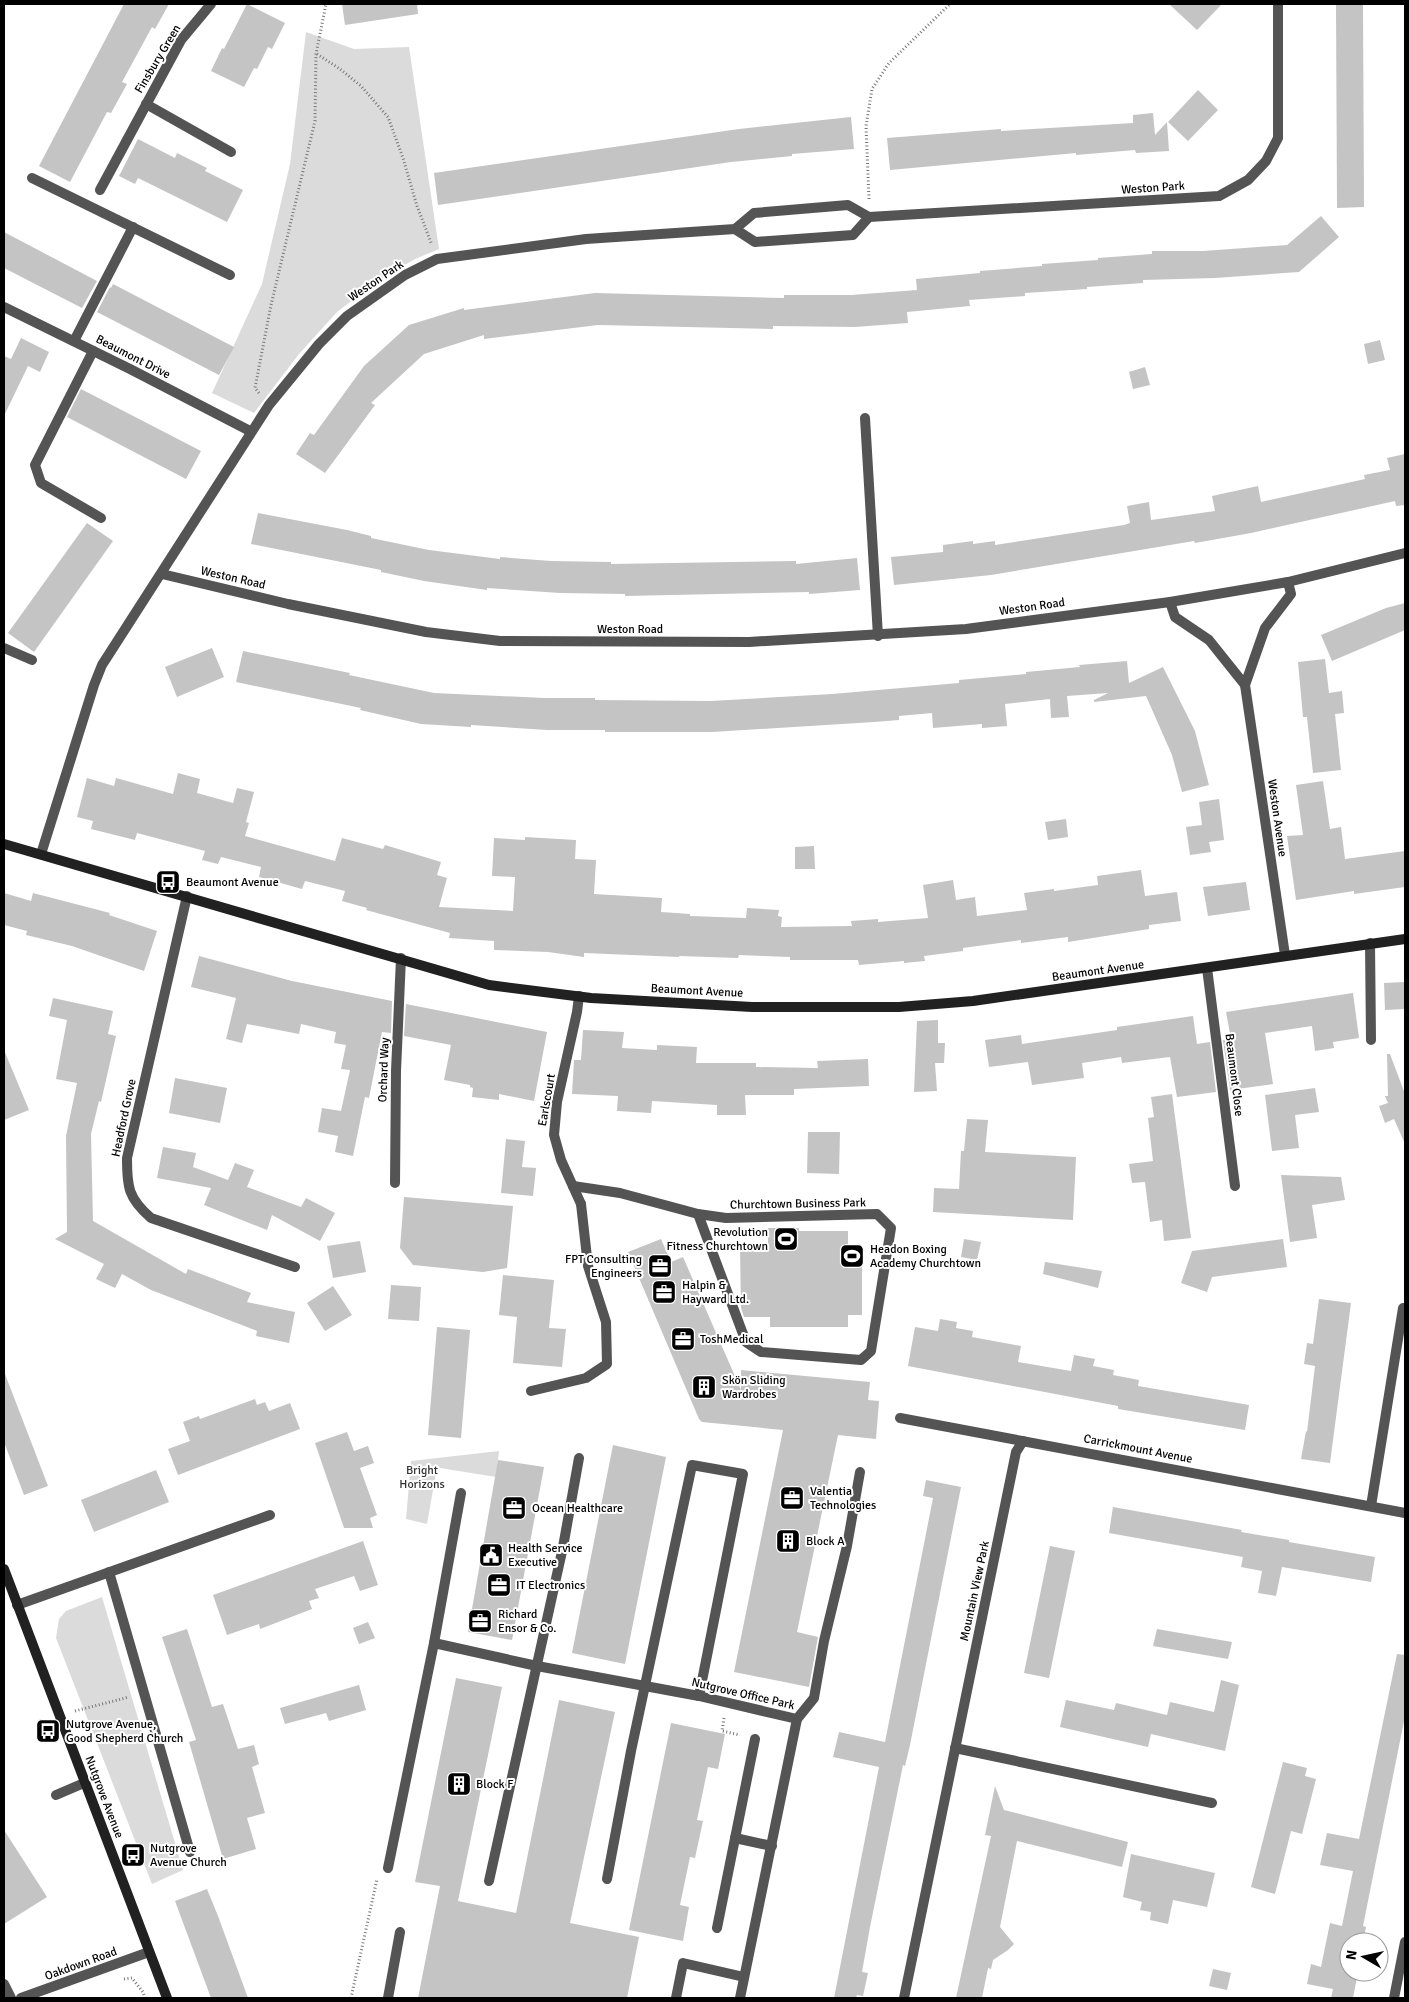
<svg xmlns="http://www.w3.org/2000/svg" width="1409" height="2002" font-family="Signika,sans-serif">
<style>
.green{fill:#dbdbdb}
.building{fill:#c4c4c4}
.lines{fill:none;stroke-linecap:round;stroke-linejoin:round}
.path{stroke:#767676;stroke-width:3;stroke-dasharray:1 2.5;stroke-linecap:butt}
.lane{stroke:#545454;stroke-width:10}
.street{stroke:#545454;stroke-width:10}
.secondary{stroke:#212121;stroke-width:10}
.labels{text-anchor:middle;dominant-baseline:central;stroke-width:4;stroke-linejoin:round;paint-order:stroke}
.street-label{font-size:12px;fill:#000;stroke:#fff}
.poi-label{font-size:12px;fill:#000;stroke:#fff;text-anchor:start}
.park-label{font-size:12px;fill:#323232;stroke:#fff}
</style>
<rect width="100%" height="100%" fill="#fff"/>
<!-- green -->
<g class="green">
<polygon points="306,32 354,49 409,47 439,249 415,259 380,279 337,312 299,354 254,413 212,393 262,284 290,164"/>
<polygon points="499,1451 496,1477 440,1468 436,1473 427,1524 406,1519 411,1461"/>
<polygon points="102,1597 183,1870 152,1884 56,1638 59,1619 66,1611"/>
</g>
<!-- building -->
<g class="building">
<polygon points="124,4 169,4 155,29 152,27 122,82 127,84 111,113 107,112 70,182 39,166"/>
<polygon points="247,4 285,23 272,49 268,47 257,69 254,68 244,87 211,71 222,48 224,49"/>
<polygon points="342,4 417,4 418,14 345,25"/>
<polygon points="1169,4 1222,4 1197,30"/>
<polygon points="1336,4 1363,4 1364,207 1337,208"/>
<polygon points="1198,90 1218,110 1188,141 1168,122"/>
<polygon points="1153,113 1155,135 1167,122 1169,151 1136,153 1135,150 1076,155 1076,153 890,170 887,138 1001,129 1001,131 1133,123 1133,115"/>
<polygon points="851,117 854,149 792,154 792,156 731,162 438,205 434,173 739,129"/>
<polygon points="138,139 175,158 177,153 207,168 205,171 243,190 227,222 138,178 135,184 119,176"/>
<polygon points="1321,216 1339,237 1299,272 1215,278 1143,280 1143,283 1087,287 1087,289 1025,293 1025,296 969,300 970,306 907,312 908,323 855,327 773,326 773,329 598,325 484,339 484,335 424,354 371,403 375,405 325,473 296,454 310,433 314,435 364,366 409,325 464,308 464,310 595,293 784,298 784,295 851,295 917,290 916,279 980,273 980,271 1042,266 1042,264 1098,260 1098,258 1152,254 1152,251 1203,251 1287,245"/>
<polygon points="4,232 97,281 82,308 4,268"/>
<polygon points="113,284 234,347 219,375 97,312 110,287 111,288"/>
<polygon points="21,338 49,352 40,372 28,366 4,416 4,356 11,359"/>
<polygon points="1380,340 1385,360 1368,364 1364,344"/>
<polygon points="1145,367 1150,385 1133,389 1129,372"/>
<polygon points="81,389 201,451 186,479 67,417"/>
<polygon points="1405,454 1405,505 1396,506 1395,501 1251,533 1195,543 1194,541 991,575 894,585 891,557 943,552 943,545 973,541 973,544 995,541 995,545 1124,525 1130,523 1127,506 1149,502 1151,520 1215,511 1212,496 1258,486 1261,502 1365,479 1364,475 1390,470 1387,458"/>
<polygon points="258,513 347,530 371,536 371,538 429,550 500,559 500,557 551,561 611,562 611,564 796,561 796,564 857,558 860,590 809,594 809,592 625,596 625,594 560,593 487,588 487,590 424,581 381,572 381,570 251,544"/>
<polygon points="87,523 113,541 34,652 8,633"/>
<polygon points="1405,603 1405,630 1332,661 1321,635 1386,608"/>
<polygon points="212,648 224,677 177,697 165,667"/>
<polygon points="243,651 350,673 349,675 434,693 544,698 595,698 595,700 711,701 832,694 959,683 959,680 1026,674 1026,672 1080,667 1079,665 1127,661 1129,683 1163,667 1195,731 1209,785 1182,792 1172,755 1146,696 1094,702 1094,700 1108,693 1067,696 1069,717 1051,718 1050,699 1005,704 1007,726 982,728 982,724 933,728 932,713 899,716 899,720 874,722 712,732 605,732 605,730 547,730 471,725 471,727 421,724 360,710 361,708 236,682"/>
<polygon points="1325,659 1329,693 1342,691 1344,713 1335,714 1341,770 1313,773 1307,717 1303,717 1298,662"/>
<polygon points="178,773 200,779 197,793 233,803 237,788 254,792 246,822 249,823 245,836 335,861 342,838 383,849 385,845 441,862 437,875 447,878 439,907 513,911 515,877 492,876 494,838 525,840 525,837 576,840 575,859 596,860 594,894 662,898 661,912 690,914 690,916 746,918 747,908 779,910 778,916 782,917 781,927 852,926 851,921 878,919 878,922 928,918 923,885 953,880 956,900 975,897 977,916 1027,910 1024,893 1054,889 1054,891 1098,885 1097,876 1141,870 1145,896 1177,892 1181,921 1149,925 1149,929 1068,942 1068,937 1021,943 1021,940 963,948 963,951 924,956 925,961 904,963 904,961 859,965 858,960 790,960 790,957 739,955 738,958 679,956 679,957 584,953 584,957 548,952 494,950 494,941 449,938 450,933 366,910 367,908 342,901 345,891 305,881 302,889 259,877 261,867 221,857 218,864 202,860 205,851 137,833 135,840 91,829 93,821 77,817 87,778 114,786 116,778 173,794"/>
<polygon points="1323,781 1330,829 1341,827 1345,859 1405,851 1405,887 1354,894 1354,891 1296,900 1287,836 1303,835 1296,785"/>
<polygon points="1219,799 1224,840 1209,842 1211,852 1190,855 1186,827 1202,825 1199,802"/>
<polygon points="1066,819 1068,837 1048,840 1045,822"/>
<polygon points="814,846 815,869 795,869 795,847"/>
<polygon points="1246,882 1250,910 1208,916 1203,887"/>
<polygon points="4,893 31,901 33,893 110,913 109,915 157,931 144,971 72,946 26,935 27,931 4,925"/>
<polygon points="199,956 292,981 392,1001 391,1033 382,1032 369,1098 365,1097 353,1156 335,1152 338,1136 318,1132 322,1108 341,1111 350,1070 341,1069 346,1045 334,1043 336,1032 301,1024 299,1034 247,1024 242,1043 226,1039 236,998 191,987"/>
<polygon points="1405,982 1405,1009 1385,1010 1384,983"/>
<polygon points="1353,993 1359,1038 1333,1042 1334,1048 1315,1051 1312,1026 1265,1033 1273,1084 1230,1090 1223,1040 1231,1039 1226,1012"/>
<polygon points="53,998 113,1011 108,1034 116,1036 101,1102 99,1101 91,1134 93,1221 186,1274 188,1269 251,1293 247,1302 295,1312 289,1343 256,1336 257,1331 151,1290 122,1274 115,1288 96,1279 104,1264 55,1239 67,1232 66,1136 77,1083 56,1079 67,1020 49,1016"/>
<polygon points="406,1004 547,1032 534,1101 499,1094 499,1100 472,1097 473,1088 470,1087 470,1085 444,1080 451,1045 404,1036"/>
<polygon points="1193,1016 1197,1044 1210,1042 1216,1092 1177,1097 1170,1057 1122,1063 1121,1057 1082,1063 1084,1078 1032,1085 1028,1062 989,1067 985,1040 1021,1035 1022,1044 1117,1030 1117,1027"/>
<polygon points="938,1020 938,1043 945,1043 944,1063 935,1063 937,1091 914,1092 917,1021"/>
<polygon points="583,1030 624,1032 622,1048 657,1050 657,1045 697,1047 696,1063 756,1063 756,1067 818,1068 817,1061 868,1059 869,1086 794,1089 794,1095 745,1095 746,1115 717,1115 717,1105 652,1101 651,1113 617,1111 618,1096 572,1094 574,1060 581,1060"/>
<polygon points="4,1050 29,1110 4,1120"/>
<polygon points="1387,1054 1390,1054 1405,1094 1405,1144 1394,1119 1385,1123 1379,1106 1388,1103 1385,1096 1388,1096"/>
<polygon points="175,1078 227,1088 220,1123 169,1113"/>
<polygon points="1315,1088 1319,1112 1295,1115 1299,1148 1272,1151 1265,1095"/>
<polygon points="1172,1094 1191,1238 1164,1241 1162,1220 1150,1222 1145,1182 1132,1183 1129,1164 1153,1161 1148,1118 1154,1117 1151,1097"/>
<polygon points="967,1119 988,1120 985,1152 1076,1157 1073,1220 933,1212 934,1188 959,1189 961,1151 964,1151"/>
<polygon points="808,1132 840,1132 839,1174 807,1173"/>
<polygon points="506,1139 525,1141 522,1167 536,1168 533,1196 501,1193"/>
<polygon points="163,1147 196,1153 193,1167 228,1180 235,1163 254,1170 247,1187 301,1207 306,1198 335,1213 320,1241 272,1215 267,1230 204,1205 211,1188 157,1178"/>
<polygon points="1281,1175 1341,1177 1345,1200 1312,1205 1317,1238 1290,1242"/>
<polygon points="404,1197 513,1206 507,1268 483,1272 413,1265 400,1248"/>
<polygon points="768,1228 799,1228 799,1231 848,1231 848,1247 862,1247 862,1315 848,1315 848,1327 770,1327 770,1317 744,1317 741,1308 740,1248 768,1248"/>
<polygon points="661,1239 671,1262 683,1257 741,1390 741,1370 870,1382 868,1400 879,1401 876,1439 838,1435 797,1632 818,1637 809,1687 734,1672 783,1430 702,1422 699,1419 628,1252"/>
<polygon points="964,1239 981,1242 977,1260 961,1257"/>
<polygon points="1283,1239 1287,1267 1212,1277 1207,1292 1181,1283 1192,1251"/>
<polygon points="360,1241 366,1272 333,1278 327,1246"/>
<polygon points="1045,1262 1102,1271 1098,1288 1043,1274"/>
<polygon points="503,1275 554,1280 549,1328 566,1329 562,1367 513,1363 517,1317 499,1315"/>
<polygon points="391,1285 421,1287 419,1321 388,1319"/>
<polygon points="333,1286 352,1315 325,1331 307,1303"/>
<polygon points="1319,1299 1351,1303 1330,1463 1301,1459 1306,1431 1307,1432 1315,1366 1304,1364 1307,1343 1313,1344"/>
<polygon points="940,1319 957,1322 956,1328 973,1331 972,1337 1021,1346 1018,1362 1071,1371 1074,1355 1095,1359 1093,1366 1114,1370 1113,1375 1139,1380 1138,1386 1249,1405 1245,1430 1118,1409 1118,1406 908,1366 915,1327 938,1331"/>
<polygon points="437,1327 470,1330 461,1438 428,1435"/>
<polygon points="4,1374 5,1374 48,1486 24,1495 4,1442"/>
<polygon points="255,1399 257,1405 265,1402 269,1411 290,1403 300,1429 178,1475 168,1449 190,1441 183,1422 199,1416 200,1419"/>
<polygon points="347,1432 354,1451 368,1446 374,1463 360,1468 377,1515 370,1518 373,1528 344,1528 315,1443"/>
<polygon points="613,1445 666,1457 625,1664 572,1653"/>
<polygon points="498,1460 544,1467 512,1640 468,1632"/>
<polygon points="156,1470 169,1502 94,1532 81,1500"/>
<polygon points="926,1480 961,1487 910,1745 905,1766 903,1765 870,1927 862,1972 868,1973 863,1996 857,1995 856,1998 834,1998 879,1767 833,1757 839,1732 885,1742 933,1498 923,1496"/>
<polygon points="1113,1507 1242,1530 1241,1532 1289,1540 1289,1542 1375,1557 1371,1582 1282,1567 1276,1596 1258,1593 1262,1571 1241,1567 1243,1557 1109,1533"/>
<polygon points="363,1541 378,1585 360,1591 354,1576 315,1589 319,1598 309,1601 312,1609 260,1629 259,1624 227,1635 213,1595"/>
<polygon points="1050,1546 1075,1551 1049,1678 1024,1673"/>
<polygon points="368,1622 375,1638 359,1644 353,1628"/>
<polygon points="187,1629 212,1707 223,1704 238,1749 254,1745 259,1764 252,1767 265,1813 247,1818 256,1849 223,1859 189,1742 196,1740 162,1637"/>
<polygon points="1157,1629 1232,1642 1228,1659 1153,1646"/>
<polygon points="1397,1654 1405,1655 1405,1716 1363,1926 1366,1927 1363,1942 1349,1942 1349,1972 1358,1972 1353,1998 1331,1998 1333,1989 1307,1984 1311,1964 1321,1967 1330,1923 1342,1926 1353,1871 1320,1865 1327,1833 1359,1839"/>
<polygon points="456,1678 502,1687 458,1901 516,1913 559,1700 615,1712 570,1923 639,1937 627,1998 418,1998 440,1886 415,1882"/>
<polygon points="1221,1680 1239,1685 1225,1751 1151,1734 1148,1747 1060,1727 1066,1700 1114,1710 1116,1703 1167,1715 1170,1702 1214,1712"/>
<polygon points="359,1685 366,1710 329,1721 326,1713 285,1724 280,1708"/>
<polygon points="671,1723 725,1734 718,1769 708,1767 697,1820 703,1821 695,1858 690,1857 680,1905 689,1907 683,1941 629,1930"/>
<polygon points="1283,1762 1307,1768 1305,1776 1316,1779 1302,1834 1291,1831 1275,1894 1251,1887"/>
<polygon points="995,1786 1004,1810 1128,1842 1122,1867 1017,1841 1000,1927 1014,1944 1008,1950 993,1960 991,1969 988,1968 982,1998 956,1998 991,1836 985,1835"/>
<polygon points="4,1830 47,1897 4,1924"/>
<polygon points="1131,1854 1215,1873 1207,1907 1173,1900 1168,1924 1150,1920 1151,1912 1140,1910 1142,1902 1123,1897"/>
<polygon points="207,1889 218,1916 248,1998 211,1998 175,1901"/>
<polygon points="1213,1969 1231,1973 1227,1990 1209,1986"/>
</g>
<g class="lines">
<!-- path -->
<g class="path">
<polyline points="317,54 340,69 361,86 388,117 403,158 417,206 432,245"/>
<polyline points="869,199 866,126 872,89 889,63 950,4"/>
<polyline points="259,393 255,388 271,305 315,121 316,54 326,4"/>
<polyline points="75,1711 129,1697"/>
<polyline points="724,1718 722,1731 740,1735"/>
<polyline points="124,1979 132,1978 143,1992 145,1998"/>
<polyline points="351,1998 377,1879"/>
</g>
<!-- lane -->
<g class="lane">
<polyline points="32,178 230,275"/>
<polyline points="74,341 133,227"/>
<polyline points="93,351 35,465 41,483 101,518"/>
<polyline points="865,418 878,636"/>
<polyline points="4,648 32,660"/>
<polyline points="1370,943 1371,1040"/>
<polyline points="573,1186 620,1193 698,1214 726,1218 877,1214 891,1228 871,1351 861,1360 761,1352 746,1342 698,1214"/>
<polyline points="531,1391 586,1378 607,1364 606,1322 588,1266 581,1204"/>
<polyline points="434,1643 537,1666 699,1696 797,1719 740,1998"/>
<polyline points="797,1719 814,1698 824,1641 847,1546 860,1472"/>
<polyline points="56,1795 84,1783"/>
<polyline points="735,1838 772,1846"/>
<polyline points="388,1868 434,1643 461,1493"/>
<polyline points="607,1879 631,1751 692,1465 743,1474 699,1696"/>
<polyline points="489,1881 563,1547 579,1458"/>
<polyline points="717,1928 755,1739"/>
<polyline points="4,1984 11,1998"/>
<polyline points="388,1998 400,1932"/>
<polyline points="676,1998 683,1963 744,1977"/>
</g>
<!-- street -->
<g class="street">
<polyline points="146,104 231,152"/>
<polyline points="100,190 181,40 211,4"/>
<polyline points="735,229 755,242 853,235 869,217"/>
<polyline points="4,307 130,369 250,431"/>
<polyline points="162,574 288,604 426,632 500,641 749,642 966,629 1170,602 1288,582 1405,553"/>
<polyline points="1170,602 1175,617 1209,640 1245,685"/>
<polyline points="41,854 94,685 102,665 269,405 319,344 347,316 405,275 437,259 586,239 735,229 754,213 848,205 869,217 1219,196 1248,180 1266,161 1278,138 1278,4"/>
<path d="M187 896 127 1158C127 1187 128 1198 151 1218L295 1267"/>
<polyline points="1285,955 1245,685 1265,628 1291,594 1288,582"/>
<polyline points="1207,968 1235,1186"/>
<polyline points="579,996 577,1012 557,1102 554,1135 561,1160 581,1204"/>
<polyline points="395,1183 396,1071 401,958"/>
<polyline points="900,1418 1405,1513"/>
<polyline points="1371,1506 1403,1308"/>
<polyline points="109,1572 190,1852"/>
<polyline points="17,1605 270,1515"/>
<polyline points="955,1748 1212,1803"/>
<polyline points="21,1998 149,1952"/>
<polyline points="904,1998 1016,1452 1023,1441"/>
<polyline points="1394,1998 1405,1942"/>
</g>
<!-- secondary -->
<g class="secondary">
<polyline points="4,844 489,985 591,998 752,1007 899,1007 973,1001 1405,939"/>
<polyline points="4,1569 167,1998"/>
</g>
</g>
<!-- icons -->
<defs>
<symbol id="bus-square" viewBox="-11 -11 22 22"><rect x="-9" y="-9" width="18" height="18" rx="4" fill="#000" stroke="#fff"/><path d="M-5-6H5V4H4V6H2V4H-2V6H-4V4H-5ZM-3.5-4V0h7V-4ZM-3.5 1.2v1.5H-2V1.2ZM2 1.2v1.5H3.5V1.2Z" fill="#fff"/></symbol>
<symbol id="stadium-square" viewBox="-11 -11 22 22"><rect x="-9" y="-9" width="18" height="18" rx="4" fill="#000" stroke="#fff"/><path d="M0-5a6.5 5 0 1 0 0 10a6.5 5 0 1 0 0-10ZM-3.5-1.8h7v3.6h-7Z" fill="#fff"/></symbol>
<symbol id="office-square" viewBox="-11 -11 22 22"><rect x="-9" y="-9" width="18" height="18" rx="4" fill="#000" stroke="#fff"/><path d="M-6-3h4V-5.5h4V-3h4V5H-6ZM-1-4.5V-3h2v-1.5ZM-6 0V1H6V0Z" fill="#fff"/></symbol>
<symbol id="building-square" viewBox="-11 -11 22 22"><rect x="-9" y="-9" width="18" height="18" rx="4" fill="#000" stroke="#fff"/><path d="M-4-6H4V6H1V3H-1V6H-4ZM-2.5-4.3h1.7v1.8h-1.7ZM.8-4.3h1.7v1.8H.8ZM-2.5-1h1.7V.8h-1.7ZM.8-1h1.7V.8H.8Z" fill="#fff"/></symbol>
<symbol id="civic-square" viewBox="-11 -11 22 22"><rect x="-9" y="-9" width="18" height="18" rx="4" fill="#000" stroke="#fff"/><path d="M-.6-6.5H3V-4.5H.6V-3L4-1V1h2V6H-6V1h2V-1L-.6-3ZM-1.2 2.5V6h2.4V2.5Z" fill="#fff"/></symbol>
</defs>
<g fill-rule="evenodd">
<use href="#bus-square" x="154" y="868" width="28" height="28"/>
<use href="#stadium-square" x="772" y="1225" width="28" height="28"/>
<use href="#stadium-square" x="838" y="1242" width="28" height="28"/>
<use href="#office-square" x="646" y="1252" width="28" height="28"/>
<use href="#office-square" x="650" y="1278" width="28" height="28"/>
<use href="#office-square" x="669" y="1325" width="28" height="28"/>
<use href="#building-square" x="690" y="1373" width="28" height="28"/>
<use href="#office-square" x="778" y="1484" width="28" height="28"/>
<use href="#office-square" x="500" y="1494" width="28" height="28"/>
<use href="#building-square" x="774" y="1527" width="28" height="28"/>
<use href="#civic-square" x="477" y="1541" width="28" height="28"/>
<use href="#office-square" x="485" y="1571" width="28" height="28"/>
<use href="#office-square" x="466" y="1607" width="28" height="28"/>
<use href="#bus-square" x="34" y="1717" width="28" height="28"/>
<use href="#building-square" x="445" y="1770" width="28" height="28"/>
<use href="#bus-square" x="119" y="1841" width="28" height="28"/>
</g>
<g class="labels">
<!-- street labels -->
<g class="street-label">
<text transform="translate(158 59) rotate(-59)">Finsbury Green</text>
<text transform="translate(1153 188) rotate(-4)">Weston Park</text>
<text transform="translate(376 281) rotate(-34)">Weston Park</text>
<text transform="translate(133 357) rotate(27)">Beaumont Drive</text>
<text transform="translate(233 578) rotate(13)">Weston Road</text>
<text transform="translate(1032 607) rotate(-8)">Weston Road</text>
<text x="630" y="629">Weston Road</text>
<text transform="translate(1277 818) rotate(82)">Weston Avenue</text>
<text transform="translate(1098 971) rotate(-8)">Beaumont Avenue</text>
<text transform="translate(697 991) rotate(3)">Beaumont Avenue</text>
<text transform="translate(384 1070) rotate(-88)">Orchard Way</text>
<text transform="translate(1234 1075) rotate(83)">Beaumont Close</text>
<text transform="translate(547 1100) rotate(-80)">Earlscourt</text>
<text transform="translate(124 1118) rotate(-78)">Headford Grove</text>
<text transform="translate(798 1204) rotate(-1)">Churchtown Business Park</text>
<text transform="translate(1138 1449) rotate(11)">Carrickmount Avenue</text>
<text transform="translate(975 1591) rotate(-78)">Mountain View Park</text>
<text transform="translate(743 1694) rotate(13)">Nutgrove Office Park</text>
<text transform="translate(104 1797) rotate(69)">Nutgrove Avenue</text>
<text transform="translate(81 1964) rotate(-20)">Oakdown Road</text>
</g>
<!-- poi labels -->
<g class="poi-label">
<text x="186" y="882">Beaumont Avenue</text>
<text x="768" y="1232" text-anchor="end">Revolution<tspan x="768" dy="14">Fitness Churchtown</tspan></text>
<text x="870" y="1249">Headon Boxing<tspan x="870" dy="14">Academy Churchtown</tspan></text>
<text x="642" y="1259" text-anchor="end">FPT Consulting<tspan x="642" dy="14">Engineers</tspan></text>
<text x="682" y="1285">Halpin &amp;<tspan x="682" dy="14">Hayward Ltd.</tspan></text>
<text x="700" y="1339">ToshMedical</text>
<text x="722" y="1380">Skön Sliding<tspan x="722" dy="14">Wardrobes</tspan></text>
<text x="810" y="1491">Valentia<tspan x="810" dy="14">Technologies</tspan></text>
<text x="532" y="1508">Ocean Healthcare</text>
<text x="806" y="1541">Block A</text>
<text x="508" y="1548">Health Service<tspan x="508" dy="14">Executive</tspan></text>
<text x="516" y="1585">IT Electronics</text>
<text x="498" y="1614">Richard<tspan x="498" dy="14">Ensor &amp; Co.</tspan></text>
<text x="66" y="1724">Nutgrove Avenue,<tspan x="66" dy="14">Good Shepherd Church</tspan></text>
<text x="476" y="1784">Block F</text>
<text x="150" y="1848">Nutgrove<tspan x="150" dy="14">Avenue Church</tspan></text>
</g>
<!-- park labels -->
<g class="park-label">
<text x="422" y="1470">Bright<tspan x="422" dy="14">Horizons</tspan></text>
</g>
</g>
<!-- border -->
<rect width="1409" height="2002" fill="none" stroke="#000000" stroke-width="10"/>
<!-- north arrow -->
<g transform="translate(1364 1957) rotate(279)"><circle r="24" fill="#ffffff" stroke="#999999"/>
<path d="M0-4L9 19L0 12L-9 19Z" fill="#000000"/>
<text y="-8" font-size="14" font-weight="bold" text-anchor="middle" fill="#000000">N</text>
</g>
</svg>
